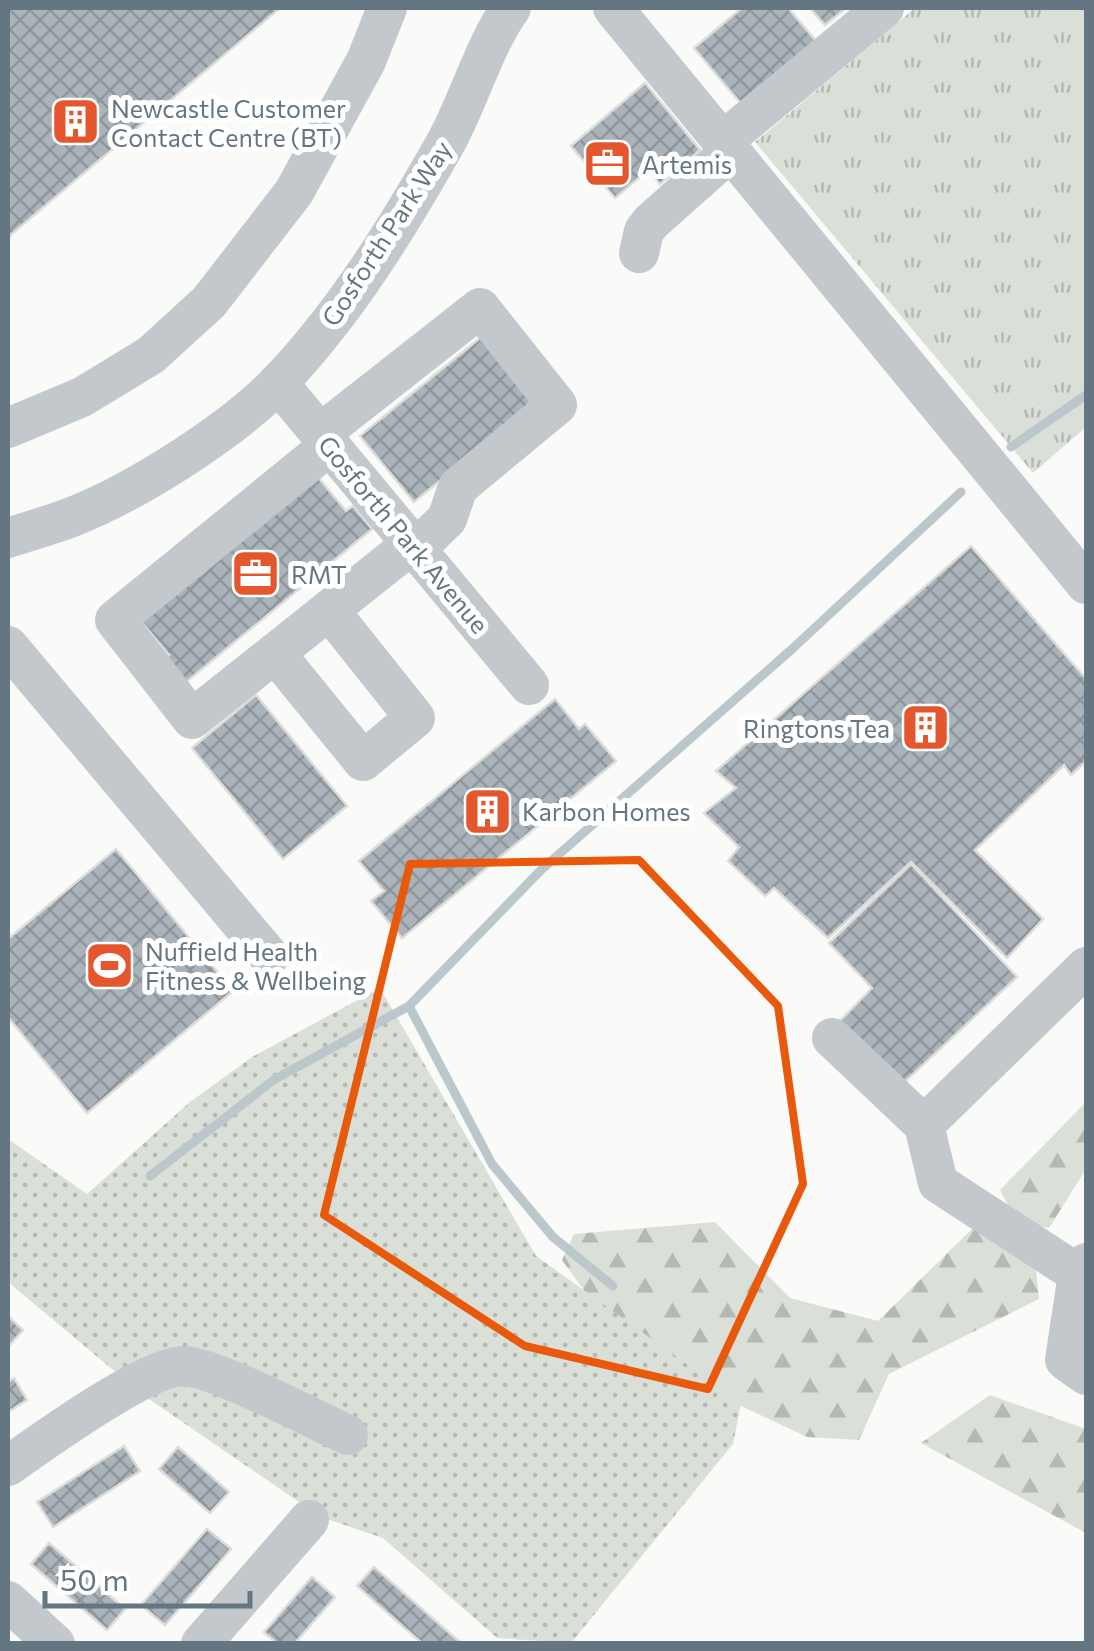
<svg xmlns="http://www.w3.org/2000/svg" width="1094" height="1651" font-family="Commissioner,sans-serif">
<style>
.grass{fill:url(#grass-tufts)}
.forest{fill:url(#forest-firs)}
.park{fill:url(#park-dots)}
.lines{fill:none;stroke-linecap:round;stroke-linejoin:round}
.stream{stroke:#bbc7cb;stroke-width:9}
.building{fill:url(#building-cross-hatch);stroke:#dcdcda;stroke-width:2.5}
.minor{stroke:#c3c8cc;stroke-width:40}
.marked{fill:none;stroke:#e8590c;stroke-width:8;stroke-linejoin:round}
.labels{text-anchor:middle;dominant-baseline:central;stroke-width:10;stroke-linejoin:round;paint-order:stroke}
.poi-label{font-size:25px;fill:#657683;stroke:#fff;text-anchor:start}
.street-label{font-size:25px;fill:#657683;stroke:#fff}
</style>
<defs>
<pattern id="grass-tufts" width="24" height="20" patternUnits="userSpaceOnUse" patternTransform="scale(2.5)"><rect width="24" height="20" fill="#dadfd7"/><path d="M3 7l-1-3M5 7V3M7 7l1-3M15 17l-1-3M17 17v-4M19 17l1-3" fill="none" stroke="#b4b9b4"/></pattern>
<pattern id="forest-firs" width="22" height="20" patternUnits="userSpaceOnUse" patternTransform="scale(2.5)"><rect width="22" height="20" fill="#dadfd7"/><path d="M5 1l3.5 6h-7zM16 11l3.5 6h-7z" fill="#b4b9b4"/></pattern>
<pattern id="park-dots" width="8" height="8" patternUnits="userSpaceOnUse" patternTransform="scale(2.5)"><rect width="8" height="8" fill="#dadfd7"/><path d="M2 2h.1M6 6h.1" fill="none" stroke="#b4b9b4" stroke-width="1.8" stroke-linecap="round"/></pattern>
<pattern id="building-cross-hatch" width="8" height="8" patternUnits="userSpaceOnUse" patternTransform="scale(2.5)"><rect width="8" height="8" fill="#aab3b9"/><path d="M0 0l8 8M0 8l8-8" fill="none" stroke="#8e969c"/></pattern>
</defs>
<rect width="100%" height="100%" fill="#fafaf8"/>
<!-- grass -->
<polygon class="grass" points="915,8 1086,8 1086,427 1033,473 755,142"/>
<!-- forest -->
<g class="forest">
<polygon points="1086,1102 1086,1169 1049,1228 1017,1222 1000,1190"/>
<polygon points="715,1222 790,1298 878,1321 973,1228 1036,1270 1039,1299 889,1374 859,1440 807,1437 690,1382 619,1338 562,1260 574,1234"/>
<polygon points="990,1395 1086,1429 1086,1533 921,1443"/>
</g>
<!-- park -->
<polygon class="park" points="380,988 536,1256 741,1403 733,1444 571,1643 497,1638 383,1538 321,1517 143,1395 8,1282 8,1139 87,1194 190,1102 252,1057"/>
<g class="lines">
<!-- stream -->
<g class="stream">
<polyline points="1011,447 1086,395"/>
<polyline points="409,1006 492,1164 553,1237 613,1286"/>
<polyline points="150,1176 275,1079 409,1006 541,870 791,650 961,492"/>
</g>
</g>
<!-- building -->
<g class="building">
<polygon points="8,8 280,8 8,237"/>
<polygon points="742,8 788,8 816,41 744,107 694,48"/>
<polygon points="810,8 846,8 825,25"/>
<polygon points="645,83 700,150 660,184 648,170 615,198 571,146"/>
<polygon points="480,338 541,397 414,502 360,436"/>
<polygon points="316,475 346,511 353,506 372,529 180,687 160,663 169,655 140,620"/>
<polygon points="971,546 1086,679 1086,761 1071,775 1064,765 975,850 1043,919 1007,958 911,862 828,938 774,888 765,896 728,861 739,847 704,813 736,788 716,771"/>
<polygon points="256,695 347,806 283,859 192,748"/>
<polygon points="555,699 579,729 585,724 616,761 402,938 371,901 384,891 359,861"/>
<polygon points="116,849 233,991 87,1113 8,1017 8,939"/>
<polygon points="911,864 1017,977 897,1089 834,1027 872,988 829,943"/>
<polygon points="8,1316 23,1330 8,1347"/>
<polygon points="14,1378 27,1400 8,1412 8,1382"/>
<polygon points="124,1446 140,1471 53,1527 37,1502"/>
<polygon points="178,1447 229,1492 210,1513 159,1469"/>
<polygon points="207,1529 231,1549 165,1625 141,1605"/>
<polygon points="49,1543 125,1609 107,1630 31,1564"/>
<polygon points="374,1567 462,1644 423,1644 357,1586"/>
<polygon points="312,1577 335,1597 294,1644 278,1644 264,1632"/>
</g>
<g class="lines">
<!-- minor -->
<g class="minor">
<polyline points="613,8 1086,584"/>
<polyline points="723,141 884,8"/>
<polyline points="639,253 644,231 651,222 731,151"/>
<polyline points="278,383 529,685"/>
<polyline points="8,428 82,397 151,355 209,302 294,192 366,61 387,8"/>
<polyline points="321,433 480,308 557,405 458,487 447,519 416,549"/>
<polyline points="330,445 115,620 192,719 412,544"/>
<path d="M8 538C29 531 51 525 72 517 136 492 234 430 281 380 347 310 398 227 445 144 468 103 485 43 511 8"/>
<polyline points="8,646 269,956"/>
<polyline points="275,653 363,761 415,718 329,610"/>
<polyline points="832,1038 924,1125"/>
<polyline points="1086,1263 1078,1274 1065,1360 1086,1375"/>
<polyline points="1078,1274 938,1183 924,1125 1086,967"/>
<path d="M8 1466C41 1443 145 1367 183 1366 213 1366 315 1420 348 1435"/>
<polyline points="8,1601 55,1644"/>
<polyline points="201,1644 309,1520"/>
</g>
</g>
<!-- marked area -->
<path class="marked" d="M639 860 778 1006 803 1184 708 1389 525 1346 324 1215 410 864Z"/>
<!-- icons -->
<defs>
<symbol id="building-square" viewBox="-11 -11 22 22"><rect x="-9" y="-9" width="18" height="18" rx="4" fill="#e4572e" stroke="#fff"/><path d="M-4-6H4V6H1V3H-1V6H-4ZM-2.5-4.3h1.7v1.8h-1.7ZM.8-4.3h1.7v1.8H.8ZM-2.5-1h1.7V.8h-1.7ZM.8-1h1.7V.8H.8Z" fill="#fff"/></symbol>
<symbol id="office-square" viewBox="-11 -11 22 22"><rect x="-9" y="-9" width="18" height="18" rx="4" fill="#e4572e" stroke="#fff"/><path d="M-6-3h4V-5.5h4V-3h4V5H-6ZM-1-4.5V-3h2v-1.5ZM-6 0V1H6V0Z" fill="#fff"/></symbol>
<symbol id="stadium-square" viewBox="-11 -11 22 22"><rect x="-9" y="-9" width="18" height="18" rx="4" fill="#e4572e" stroke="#fff"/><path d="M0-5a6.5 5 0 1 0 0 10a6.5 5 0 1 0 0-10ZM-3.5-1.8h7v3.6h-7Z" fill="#fff"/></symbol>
</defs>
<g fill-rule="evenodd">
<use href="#building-square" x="48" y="94" width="55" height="55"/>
<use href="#office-square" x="580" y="136" width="55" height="55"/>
<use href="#office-square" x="228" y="546" width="55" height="55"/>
<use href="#building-square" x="898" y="700" width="55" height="55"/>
<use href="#building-square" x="460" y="784" width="55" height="55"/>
<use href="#stadium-square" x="82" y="938" width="55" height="55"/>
</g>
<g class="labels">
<!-- poi labels -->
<g class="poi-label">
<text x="111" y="108">Newcastle Customer<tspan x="111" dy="29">Contact Centre (BT)</tspan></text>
<text x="642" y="164">Artemis</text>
<text x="291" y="574">RMT</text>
<text x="890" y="728" text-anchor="end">Ringtons Tea</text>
<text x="522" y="811">Karbon Homes</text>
<text x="145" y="951">Nuffield Health<tspan x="145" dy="29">Fitness &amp; Wellbeing</tspan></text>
</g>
<!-- street labels -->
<g class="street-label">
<text transform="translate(386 233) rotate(-57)">Gosforth Park Way</text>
<text transform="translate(404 534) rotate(50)">Gosforth Park Avenue</text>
</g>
</g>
<!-- border -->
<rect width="1094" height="1651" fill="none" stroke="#657683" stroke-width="20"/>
<!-- scale -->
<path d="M45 1591v15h205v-15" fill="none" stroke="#657683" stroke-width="5"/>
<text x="60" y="1591" font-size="30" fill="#657683" stroke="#ffffff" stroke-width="8" paint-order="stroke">50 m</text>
</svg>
